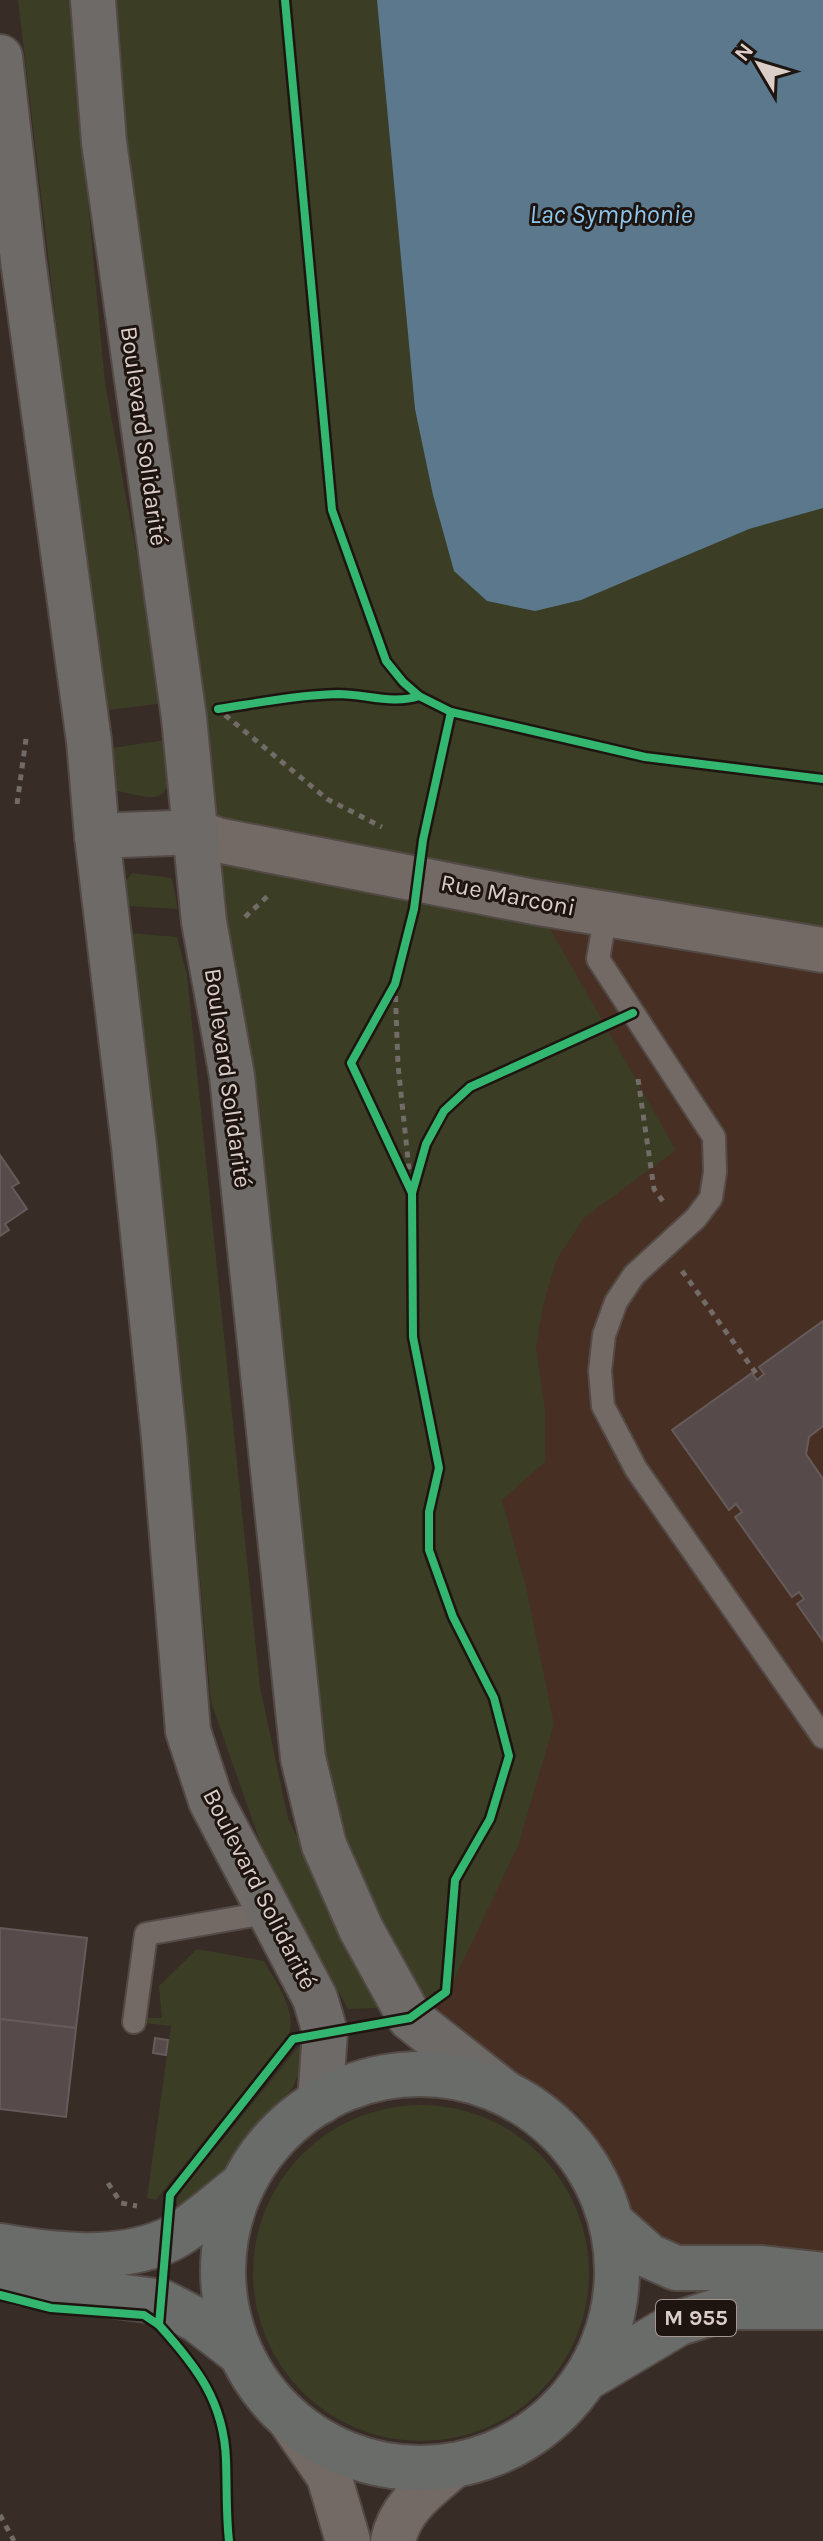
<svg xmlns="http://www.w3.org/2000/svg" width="823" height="2541" font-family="Karla,sans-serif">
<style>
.built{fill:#472f23}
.green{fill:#3b3d25}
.water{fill:#5b788d}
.building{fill:#564a4a;stroke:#665b5a;stroke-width:2}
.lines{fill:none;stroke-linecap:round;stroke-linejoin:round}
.service-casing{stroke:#534945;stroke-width:26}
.tertiary-casing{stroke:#534945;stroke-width:48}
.secondary-casing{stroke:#534945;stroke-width:48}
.primary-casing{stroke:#534945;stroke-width:48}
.path{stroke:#726b67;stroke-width:5;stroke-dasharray:6 6;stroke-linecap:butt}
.service{stroke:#736a66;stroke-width:22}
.tertiary{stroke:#736a66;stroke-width:44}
.secondary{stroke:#6d6a67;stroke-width:44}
.primary{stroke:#6a6c6a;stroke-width:44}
.cycleway-casing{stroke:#1e1510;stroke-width:13}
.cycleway{stroke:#33b770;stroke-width:8}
.labels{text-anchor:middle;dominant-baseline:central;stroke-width:6;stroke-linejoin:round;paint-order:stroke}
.shield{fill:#1e1510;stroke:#a29691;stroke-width:2}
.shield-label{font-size:22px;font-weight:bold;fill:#dbcec8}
.street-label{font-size:24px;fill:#dbcec8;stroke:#1e1510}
.water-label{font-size:26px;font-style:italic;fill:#8dc6ed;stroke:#1e1510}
</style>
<rect width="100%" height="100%" fill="#372c26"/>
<!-- built -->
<path class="built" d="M93 0H823V2275L676 2268 634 2212 579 2114 468 2048 445 2029 360 1913Z"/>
<!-- green -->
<g class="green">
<path d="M18 0H69L105 383 164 703 102 711Z"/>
<path d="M93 0H823V950L535 902 676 1150 584 1218 557 1259 543 1305 536 1347 545 1410V1462L502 1500 526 1587 554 1724 518 1846 443 2003 410 2018 324 1845Z"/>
<path d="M165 740C167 755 178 794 154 797 141 798 124 791 110 790L106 749Z"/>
<path d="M132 873 172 878 178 909 127 906 125 882Z"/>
<path d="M129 933 177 937 187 975 260 1687 288 1818 379 2008 348 2009 265 1856 211 1702 183 1388Z"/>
<path d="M197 1949 264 1961C276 1983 297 2010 289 2035L156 2200 147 2198 171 2026 144 2023 146 2018H162L159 1986Z"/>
<path d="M307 2043 306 2056 292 2089 255 2126 210 2191 176 2220 177 2200 182 2190 300 2045Z"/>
<circle cx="421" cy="2273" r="168"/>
</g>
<!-- water -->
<path class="water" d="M377 0H823V508L749 529 581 600 535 611 487 601 454 571 433 495 415 409Z"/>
<!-- building -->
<g class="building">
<path d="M0 1155 19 1183 12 1187 27 1209 5 1224 9 1230 0 1236Z"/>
<path d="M823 1321V1426L809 1437 806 1454 823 1479V1641L797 1604 804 1599 799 1592 792 1597 735 1517 742 1512 736 1504 729 1510 672 1430 752 1373 757 1380 764 1374 759 1367Z"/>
<path d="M0 1928 87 1938 76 2028 0 2019Z"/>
<path d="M0 2019 76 2028 66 2117 0 2109Z"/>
<path d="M155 2038 168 2040 166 2055 153 2053Z"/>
</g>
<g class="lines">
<!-- service casing -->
<g class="service-casing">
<g id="service">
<path d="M606 913 598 959 714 1137 715 1172 711 1198 696 1218 634 1275 616 1302 604 1335 600 1371 603 1406 636 1469 823 1737"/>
<path d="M134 2022 146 1934 271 1912"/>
</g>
</g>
<!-- tertiary casing -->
<g class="tertiary-casing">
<g id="tertiary">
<path d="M196 832 217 840 534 902 823 950"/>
<path d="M291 2421 329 2476 348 2541"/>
<path d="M393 2541C400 2506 429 2487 454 2465"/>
</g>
</g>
<!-- secondary casing -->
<g class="secondary-casing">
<g id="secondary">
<path d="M93 0 104 142 184 718 204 922 232 1076 303 1758 324 1845 361 1929 410 2018 505 2093"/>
<path d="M0 57 23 260 89 741 97 836 134 1146 164 1438 188 1731 211 1801 315 1998 325 2032 320 2102"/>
<path d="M97 836 196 832"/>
</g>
</g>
<!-- primary casing -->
<g class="primary-casing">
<g id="primary">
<circle cx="420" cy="2271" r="197"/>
<path d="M613 2224 649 2256 676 2268H762L823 2275"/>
<path d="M0 2246C53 2255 115 2263 166 2241 186 2233 222 2200 241 2186"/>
<path d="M0 2274 21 2283 162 2302 197 2320 240 2353"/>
<path d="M585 2379 679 2323 730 2307H823"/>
</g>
</g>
<!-- path -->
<g class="path">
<path d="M225 715 327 799 382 827"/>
<path d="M17 804 26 739"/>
<path d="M423 841 451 712"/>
<path d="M245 917 270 894"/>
<path d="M395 984 398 1065 411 1188"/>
<path d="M638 1079 654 1189 665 1204"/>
<path d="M412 1193C420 1165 426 1135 444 1112 470 1078 566 1043 608 1024"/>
<path d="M682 1271 758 1376"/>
<path d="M108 2183 121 2203 137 2206"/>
<path d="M0 2515 14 2541"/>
</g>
<!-- service -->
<use href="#service" class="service"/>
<!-- tertiary -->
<use href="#tertiary" class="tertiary"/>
<!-- secondary -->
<use href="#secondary" class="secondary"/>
<!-- primary -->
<use href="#primary" class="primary"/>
<!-- cycleway casing -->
<g class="cycleway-casing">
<g id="cycleway">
<path d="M285 0 332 510 386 661 403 682 419 696 451 712 645 757 823 779"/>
<path d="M218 709C258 703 298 695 338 694 365 694 393 705 419 696"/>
<path d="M412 1193 426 1144 444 1111 470 1087 633 1013"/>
<path d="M0 2295 51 2308 144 2315 159 2325"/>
<path d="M229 2541C226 2514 227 2487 226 2460 224 2402 197 2367 159 2325L170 2195 293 2039 410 2018 446 1992 455 1880 490 1819 509 1756 494 1698 453 1617 429 1550V1512L439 1468 413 1337 412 1193 351 1063 395 984 414 909 423 840 451 712"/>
</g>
</g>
<!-- cycleway -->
<use href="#cycleway" class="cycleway"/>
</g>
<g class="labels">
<!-- shield labels -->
<rect class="shield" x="656" y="2300" width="80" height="36" rx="6"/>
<g class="shield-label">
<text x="696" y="2318">M 955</text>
</g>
<!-- street labels -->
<g class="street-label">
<text transform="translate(144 436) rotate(82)">Boulevard Solidarité</text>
<text transform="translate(508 895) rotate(11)">Rue Marconi</text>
<text transform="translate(228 1078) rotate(82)">Boulevard Solidarité</text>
<text transform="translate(260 1889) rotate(63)">Boulevard Solidarité</text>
</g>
<!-- water labels -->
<g class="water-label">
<text x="611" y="214">Lac Symphonie</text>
</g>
</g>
<!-- north arrow -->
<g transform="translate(759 64) rotate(308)" stroke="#1e1510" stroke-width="6" paint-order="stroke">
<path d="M0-6L14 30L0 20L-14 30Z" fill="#dbcec8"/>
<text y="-12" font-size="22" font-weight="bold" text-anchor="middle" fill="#dbcec8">N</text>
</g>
</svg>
